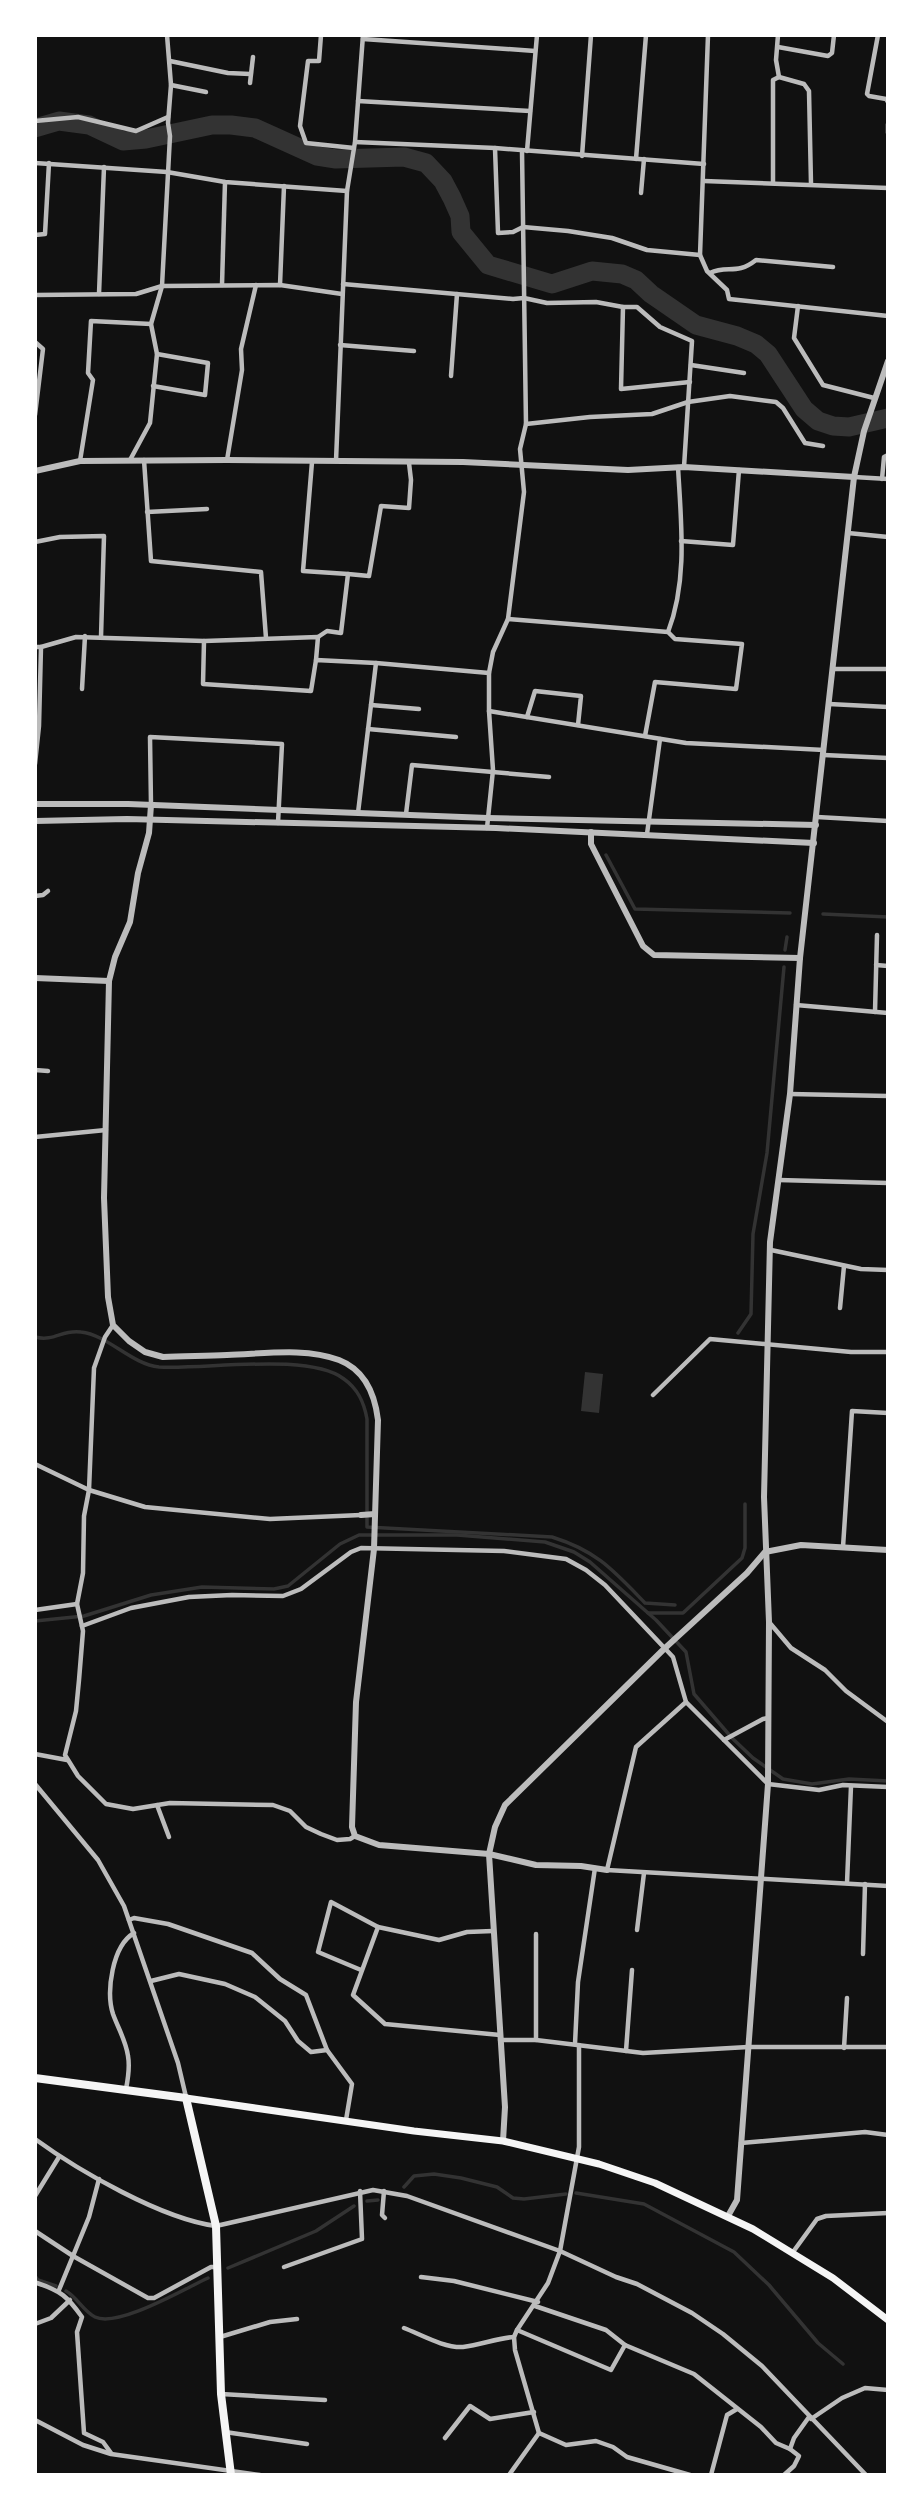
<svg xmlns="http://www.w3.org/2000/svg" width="923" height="2510" font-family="Cabin,sans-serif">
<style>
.water{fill:#333}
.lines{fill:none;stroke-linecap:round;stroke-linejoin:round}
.stream{stroke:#333;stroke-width:3.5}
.river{stroke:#333;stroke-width:19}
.minor{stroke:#bcbcbc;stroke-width:4.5}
.tertiary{stroke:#bcbcbc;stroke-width:6}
.secondary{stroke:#f5f5f5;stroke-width:7}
.primary{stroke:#f5f5f5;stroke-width:8}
</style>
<rect width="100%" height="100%" fill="#111"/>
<!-- water -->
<path class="water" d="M585 1372 603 1374 599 1413 581 1411Z"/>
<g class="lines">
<!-- stream -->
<g class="stream">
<path d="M606 855 635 909 790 913"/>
<path d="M823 914 888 917"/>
<path d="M785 950 787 937"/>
<path d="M738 1333 751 1314 753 1234 767 1153 784 967"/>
<path d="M35 1337C55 1342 62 1329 81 1332 108 1335 131 1364 159 1367 205 1370 308 1352 344 1379 358 1389 364 1402 367 1419V1527L552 1537C597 1551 613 1570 645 1603L675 1605"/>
<path d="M648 1613H683L742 1558 745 1548V1504"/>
<path d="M35 1621 84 1616 151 1595 202 1587 274 1589 288 1586 340 1544 359 1535H457L545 1542 574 1552 590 1562 656 1620 686 1652 694 1694 732 1738 753 1758 783 1779 812 1784 849 1779 888 1781"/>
<path d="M404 2187 414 2176 434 2174 461 2178 497 2187 513 2198 524 2199 566 2194"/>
<path d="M576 2193 644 2204 734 2252 769 2285 818 2343 843 2364"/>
<path d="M367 2201 378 2200"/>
<path d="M228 2268 316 2231 354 2206"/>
<path d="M35 2276 38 2280 56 2286"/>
<path d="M66 2291C77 2297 83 2311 95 2317 118 2328 184 2289 208 2278"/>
</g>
<!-- river -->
<path class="river" d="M35 128 59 121 89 125 123 141 146 139 212 125H231L255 128 317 156 336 159 404 157 426 163 443 181 452 198 460 216 461 232 488 265 552 284 592 271 622 274 636 280 651 294 696 325 737 336 756 344 768 354 804 409 818 421 833 426 849 427 888 418"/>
<!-- minor -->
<g class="minor">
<path d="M321 35 319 61H308L300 126 306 143 354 148"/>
<path d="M708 35 700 255 707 271 727 290 729 299 888 316"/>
<path d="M778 35 776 60 779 77"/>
<path d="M878 35 867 94 869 96 886 99 888 102"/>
<path d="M363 39 535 51"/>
<path d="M778 47 828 56 832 53 834 35"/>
<path d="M170 61 228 73 250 74"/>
<path d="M250 83 253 57"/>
<path d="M171 85 206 92"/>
<path d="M358 101 530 111"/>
<path d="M35 121 78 117 136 131 168 117"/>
<path d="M888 124V133"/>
<path d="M355 142 495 148 704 164"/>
<path d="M495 148 498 233 513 232 523 227 568 231 612 238 647 250 700 255"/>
<path d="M527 151 537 35"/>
<path d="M582 156 591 35"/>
<path d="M636 159 646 35"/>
<path d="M35 163 167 172 225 182 347 191"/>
<path d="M704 181 888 188"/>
<path d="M773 183V80L779 77 804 84 809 91 811 184"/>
<path d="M641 193 644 159"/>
<path d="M35 235 45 234 49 163"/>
<path d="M710 273C727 264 736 276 756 260L833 267"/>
<path d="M343 284 513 299 524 298 547 303 596 302 623 307H637L660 327 692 341 684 467"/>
<path d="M222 285 225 182"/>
<path d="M280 285 284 186"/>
<path d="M99 294 104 167"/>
<path d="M35 295 136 294 162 286 280 285 342 294"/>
<path d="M798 306 794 338 823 385 874 398"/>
<path d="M623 307 621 389 690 382"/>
<path d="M35 342 43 349 35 415"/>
<path d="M340 345 414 351"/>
<path d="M691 365 744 373"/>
<path d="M451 376 457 294"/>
<path d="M153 386 205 395 208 363 157 354"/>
<path d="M526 424 590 417 652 414 688 402 730 396 776 402 783 408 805 443 823 446"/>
<path d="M130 460 150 423 157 354 151 324 162 286 170 136 168 123 171 85 167 35"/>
<path d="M144 460 151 561 261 572 266 638"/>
<path d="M227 460 242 370 241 349 256 285"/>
<path d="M80 461 93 380 88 373 91 321 151 324"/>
<path d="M336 461 347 191 355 142 363 35"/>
<path d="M312 462 303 571 348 574"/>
<path d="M854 477 888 479"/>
<path d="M882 479 884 457 888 455"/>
<path d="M147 512 207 509"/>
<path d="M848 533 888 537"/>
<path d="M681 541 733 545 739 470"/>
<path d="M35 542 60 537 104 536 101 637"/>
<path d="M508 619 668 632 675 639 742 644 736 689 655 682 645 736"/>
<path d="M668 632C688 580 681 522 678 467"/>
<path d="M318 637 327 631 341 633 348 574 369 576 381 506 409 508 411 480 409 463"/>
<path d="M204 641 203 684 311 691 316 660 376 663"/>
<path d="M35 647H41L39 726 35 764"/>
<path d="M41 647 76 637 204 641 318 637 316 660"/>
<path d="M833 669H888"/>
<path d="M82 689 85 636"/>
<path d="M829 704 888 707"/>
<path d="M371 705 419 709"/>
<path d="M489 711 686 743 824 750"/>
<path d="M527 717 535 691 581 696 578 725"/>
<path d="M368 729 456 737"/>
<path d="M824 755 888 758"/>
<path d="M151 805 150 737 282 744 278 823"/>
<path d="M358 813 376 663 489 673"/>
<path d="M406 814 412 765 549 777"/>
<path d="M817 817 888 821"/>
<path d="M487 828 493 770 489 711V673L493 652 508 619 524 492 520 449 526 424 522 151"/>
<path d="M647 834 660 739"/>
<path d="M35 896 43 895 48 891"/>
<path d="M876 965 888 966"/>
<path d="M796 1005 888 1013"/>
<path d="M875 1012 877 935"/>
<path d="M35 1070 48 1071"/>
<path d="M790 1094 888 1096"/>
<path d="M35 1137 106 1130"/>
<path d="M779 1180 888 1183"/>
<path d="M771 1250 861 1269 888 1270"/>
<path d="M840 1308 844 1266"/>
<path d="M113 1325 105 1337 94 1368 89 1490 84 1516 83 1573 77 1604 83 1631 79 1680 76 1711 65 1755 78 1776 106 1804 133 1809 170 1803 273 1805 290 1811 306 1827 321 1834 337 1840 350 1839 355 1836"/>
<path d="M653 1395 710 1339 851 1352H888"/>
<path d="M35 1464 89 1490 145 1507 270 1519 361 1515"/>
<path d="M843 1547 852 1411 888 1413"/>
<path d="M35 1610 77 1604"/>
<path d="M769 1622 791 1648 825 1670 846 1691 888 1722"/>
<path d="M82 1626 131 1608 189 1597 232 1595 283 1596 301 1589 351 1552 361 1548 504 1551 566 1559 586 1570 605 1585 673 1657 686 1702 636 1747 607 1870 888 1886"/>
<path d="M686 1702 768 1784 819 1790 843 1785 888 1787"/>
<path d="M724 1740 763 1719 768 1718"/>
<path d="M35 1754 67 1760"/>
<path d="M35 1784 98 1860 124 1906 178 2063 186 2097"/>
<path d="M157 1805 169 1837"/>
<path d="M847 1883 851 1786"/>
<path d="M129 1920 134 1918 168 1924 252 1953 280 1979 306 1995 327 2050"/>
<path d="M378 1927 439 1940 467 1932 493 1931"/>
<path d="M637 1930 644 1873"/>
<path d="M863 1954 865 1884"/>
<path d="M361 1970 318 1952 331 1902 378 1927 353 1995 385 2024 500 2035"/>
<path d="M151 1981 179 1974 225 1984 255 1997 285 2021 298 2041 311 2052 327 2050 352 2084 346 2120"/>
<path d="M500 2040H536L643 2053 748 2047H888"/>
<path d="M536 2040V1934"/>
<path d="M575 2044 578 1982 595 1868"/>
<path d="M579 2045V2147L560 2251 548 2283 517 2330 514 2337 515 2350 539 2433 566 2445 596 2441 613 2447 627 2457 690 2475"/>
<path d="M844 2048 847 1998"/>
<path d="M626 2051 632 1970"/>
<path d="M126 2089C128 2079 130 2067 128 2056 126 2041 118 2028 113 2014 106 1992 112 1946 134 1933"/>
<path d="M35 2139C79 2171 162 2219 216 2226L373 2190 407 2196 560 2251 616 2277 637 2284 692 2313 723 2334 762 2366 866 2475"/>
<path d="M741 2143 865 2132 888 2135"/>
<path d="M384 2191 382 2215 385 2218"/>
<path d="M35 2196 59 2157"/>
<path d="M35 2231 73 2256 148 2298H154L211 2267H218"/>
<path d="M793 2252 817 2219 826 2216 888 2213"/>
<path d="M284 2267 362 2239 360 2191"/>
<path d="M421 2277 454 2281 538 2302"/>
<path d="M37 2283C61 2291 67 2296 82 2317L77 2332 84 2433 103 2442 111 2453"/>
<path d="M59 2290 89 2217 99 2179"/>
<path d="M535 2306 606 2330 625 2345 694 2374 761 2427 776 2443 790 2449"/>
<path d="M35 2324 51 2318 70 2300"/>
<path d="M404 2328C422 2335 444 2348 463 2347 481 2345 497 2338 514 2337"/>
<path d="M517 2330 611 2370 625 2345"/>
<path d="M220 2337 270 2322 297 2319"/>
<path d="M221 2394 325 2400"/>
<path d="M811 2419 842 2398 865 2388 888 2390"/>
<path d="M35 2420 83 2445 111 2454 260 2475"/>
<path d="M225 2432 307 2444"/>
<path d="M445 2438 470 2406 490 2419 534 2412"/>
<path d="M509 2475 539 2433"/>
<path d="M711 2475 727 2415 737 2409"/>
<path d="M784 2475 794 2466 799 2456 790 2449 794 2438 809 2417"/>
</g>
<!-- tertiary -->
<g class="tertiary">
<path d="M35 471 80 461 227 460 463 462 628 470 684 467 854 477"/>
<path d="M35 804H128L488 818 816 825"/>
<path d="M151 805 149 833 138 873 130 922 115 957 109 981 104 1198 108 1297 113 1325 129 1341 145 1352 163 1357C184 1356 206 1356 227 1355 263 1354 305 1347 339 1360 365 1370 375 1395 378 1420L374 1549 356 1702 352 1827 355 1836 379 1845 489 1854 536 1865 581 1866 607 1870"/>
<path d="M35 821 127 819 496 828 814 843"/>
<path d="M591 832V844L643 946 654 955 800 958"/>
<path d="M35 978 109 981"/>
<path d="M361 1515 375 1514"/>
<path d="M503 2141 505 2107 489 1854 495 1827 505 1805 664 1649 747 1573 765 1552 801 1545 888 1550"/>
<path d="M728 2216 737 2200 768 1784 769 1622 764 1497 770 1242 790 1094 800 958 854 477 864 431 888 361"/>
</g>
<!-- secondary -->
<path class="secondary" d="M186 2098 414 2131 503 2141 599 2164 655 2183 753 2229 833 2278 888 2320"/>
<!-- primary -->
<path class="primary" d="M35 2078 186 2098 216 2226 221 2394 231 2475"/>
</g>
<!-- border -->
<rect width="923" height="2510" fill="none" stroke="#ffffff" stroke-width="74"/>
</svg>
